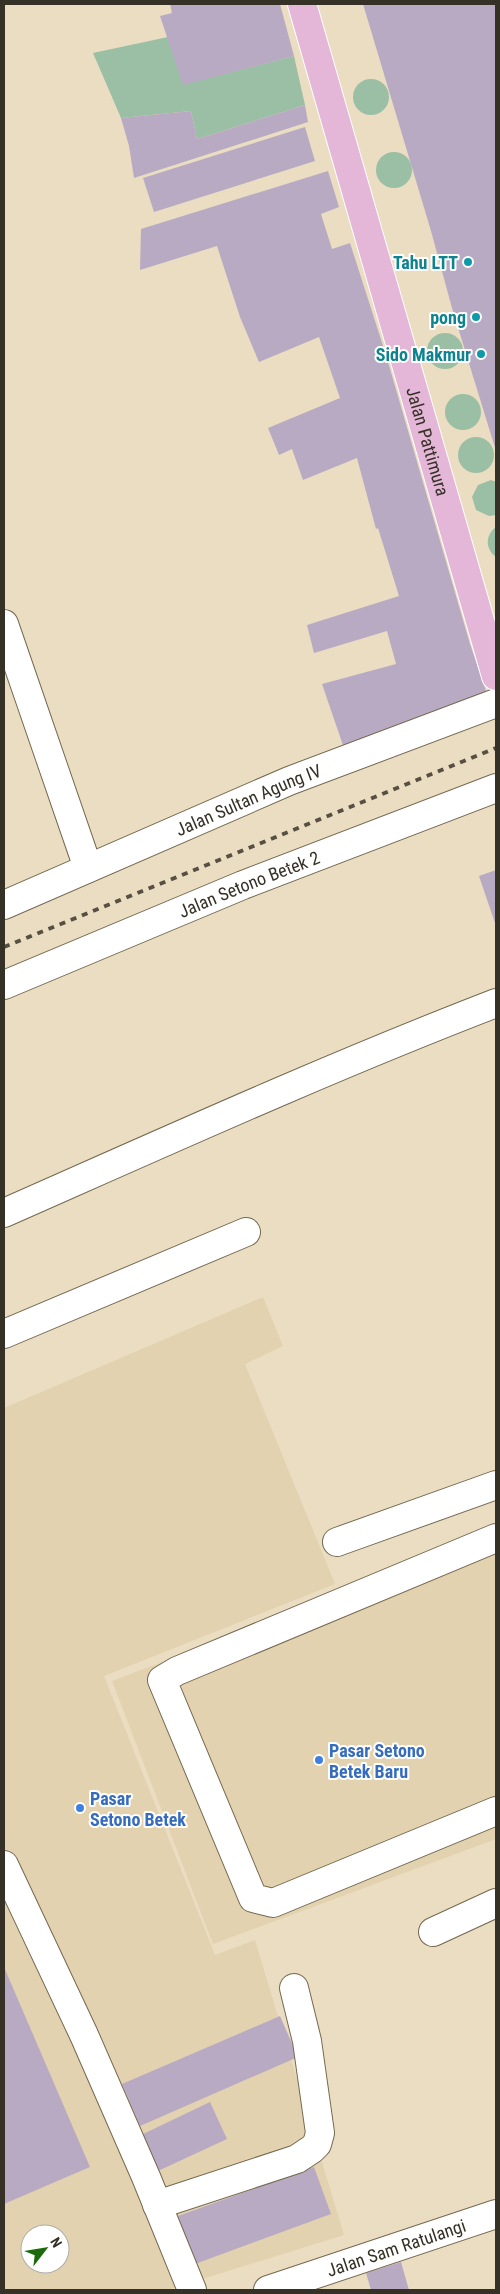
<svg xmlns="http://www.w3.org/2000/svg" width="500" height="2294" font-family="'Roboto Condensed',sans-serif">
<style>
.built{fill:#e2d2af;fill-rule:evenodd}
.green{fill:#9abfa4}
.building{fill:#b9aac4}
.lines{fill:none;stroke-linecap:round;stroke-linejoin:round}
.minor-casing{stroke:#746850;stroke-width:30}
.major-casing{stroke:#fff;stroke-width:30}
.minor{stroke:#fff;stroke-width:28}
.major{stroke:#e4b6d8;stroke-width:28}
.rail{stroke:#575042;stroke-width:4;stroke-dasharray:6 6;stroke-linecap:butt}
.culture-dot{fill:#0f9aa8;stroke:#fff;stroke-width:2}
.shop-dot{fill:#3f7fe0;stroke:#fff;stroke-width:2}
.labels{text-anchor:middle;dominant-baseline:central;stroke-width:4;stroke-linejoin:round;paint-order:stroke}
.culture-label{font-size:18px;font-weight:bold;fill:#0d838f;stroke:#fff;text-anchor:end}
.street-label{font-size:18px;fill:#363126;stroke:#fff}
.shop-label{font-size:18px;font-weight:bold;fill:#366cbe;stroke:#fff;text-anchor:start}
</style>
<rect width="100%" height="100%" fill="#eaddc1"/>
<!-- built -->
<g class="built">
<path d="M263 1297 283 1346 245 1364 335 1584 104 1676 215 1955 255 1940 344 2235 167 2290H4V1408ZM30 2234H60V2264H30Z"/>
<path d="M496 1536V1839L213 1944 112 1681Z"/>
</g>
<!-- green -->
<g class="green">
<path d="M168 37 184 84 294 56 305 105 197 139 191 111 121 118 93 53Z"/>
<circle cx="371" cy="97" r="18"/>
<circle cx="394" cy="170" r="18"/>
<circle cx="445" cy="351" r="18"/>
<circle cx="463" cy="412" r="18"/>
<circle cx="476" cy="455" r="18"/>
<path d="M491 480 496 482V515L489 516 476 510 472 497 478 485Z"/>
<path d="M496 527V557C485 549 485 535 496 527Z"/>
</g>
<!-- building -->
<g class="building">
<path d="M170 4H280L294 56 183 85 160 16 172 13Z"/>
<path d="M363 4H496V451L452 308 431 231Z"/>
<path d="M305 105 308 122 134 178 129 146 121 118 191 111 197 139Z"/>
<path d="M305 127 315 161 154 212 143 178Z"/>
<path d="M328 171 339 207 321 214 332 249 350 243 386 355 470 644 486 691 347 757 322 684 396 664 387 631 314 653 307 625 399 596 378 528 376 529 357 458 303 480 292 449 279 455 268 428 340 398 319 337 259 362 240 317 217 246 140 270 141 229Z"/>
<path d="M496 870V926L479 876Z"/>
<path d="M4 1967 90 2167 4 2204Z"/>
<path d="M280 2016 298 2057 140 2126 122 2084Z"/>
<path d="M210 2102 227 2139 158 2171 141 2135Z"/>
<path d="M314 2167 331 2214 195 2264 178 2216Z"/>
<path d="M401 2262 409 2290H371L366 2273Z"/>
</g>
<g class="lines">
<!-- minor casing -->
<g class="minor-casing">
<g id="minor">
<path d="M4 624 88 868"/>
<path id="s1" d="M4 905 289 781 496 703"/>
<path id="s2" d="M4 985 243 885 496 788"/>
<path d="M4 1213C167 1141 330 1067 496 1003"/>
<path d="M4 1334 246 1232"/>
<path d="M496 1538 177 1671 162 1680 253 1898 273 1903 496 1811"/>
<path d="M337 1542 496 1485"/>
<path d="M4 1865 84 2035 146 2177 192 2290"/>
<path d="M433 1932 496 1903"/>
<path d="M157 2205 297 2159 312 2149 317 2144 320 2133 307 2041 294 1988"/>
<path id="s3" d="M268 2290 496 2214"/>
</g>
</g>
<!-- major casing -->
<g class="major-casing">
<g id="major">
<path id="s4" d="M302 4 496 676"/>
</g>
</g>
<!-- minor -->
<use href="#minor" class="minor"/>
<!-- major -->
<use href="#major" class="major"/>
<!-- rail -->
<path class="rail" d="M4 947 496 748"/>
</g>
<!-- markers -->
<g class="culture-dot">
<circle cx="468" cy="262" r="5"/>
<circle cx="476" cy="317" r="5"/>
<circle cx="481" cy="354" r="5"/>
</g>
<g class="shop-dot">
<circle cx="319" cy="1760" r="5"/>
<circle cx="80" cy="1808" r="5"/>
</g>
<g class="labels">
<!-- culture labels -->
<g class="culture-label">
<text x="458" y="262">Tahu LTT</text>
<text x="466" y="317">pong</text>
<text x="471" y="354">Sido Makmur</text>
</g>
<!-- street labels -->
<g class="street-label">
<text stroke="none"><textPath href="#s4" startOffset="455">Jalan Pattimura</textPath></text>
<text stroke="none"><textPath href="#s1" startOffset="266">Jalan Sultan Agung IV</textPath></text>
<text stroke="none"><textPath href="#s2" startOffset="265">Jalan Setono Betek 2</textPath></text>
<text stroke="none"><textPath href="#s3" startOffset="135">Jalan Sam Ratulangi</textPath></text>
</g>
<!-- shop labels -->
<g class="shop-label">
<text x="329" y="1750">Pasar Setono<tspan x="329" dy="21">Betek Baru</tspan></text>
<text x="90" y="1798">Pasar<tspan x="90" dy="21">Setono Betek</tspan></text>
</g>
</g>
<!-- border -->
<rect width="500" height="2294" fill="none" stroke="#363126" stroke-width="10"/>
<!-- north arrow -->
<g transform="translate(45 2249) rotate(59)"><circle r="24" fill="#ffffff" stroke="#afada8"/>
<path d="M0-4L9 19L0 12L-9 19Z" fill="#1c6a0b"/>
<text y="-8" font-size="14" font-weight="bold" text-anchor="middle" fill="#363126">N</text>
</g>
</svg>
